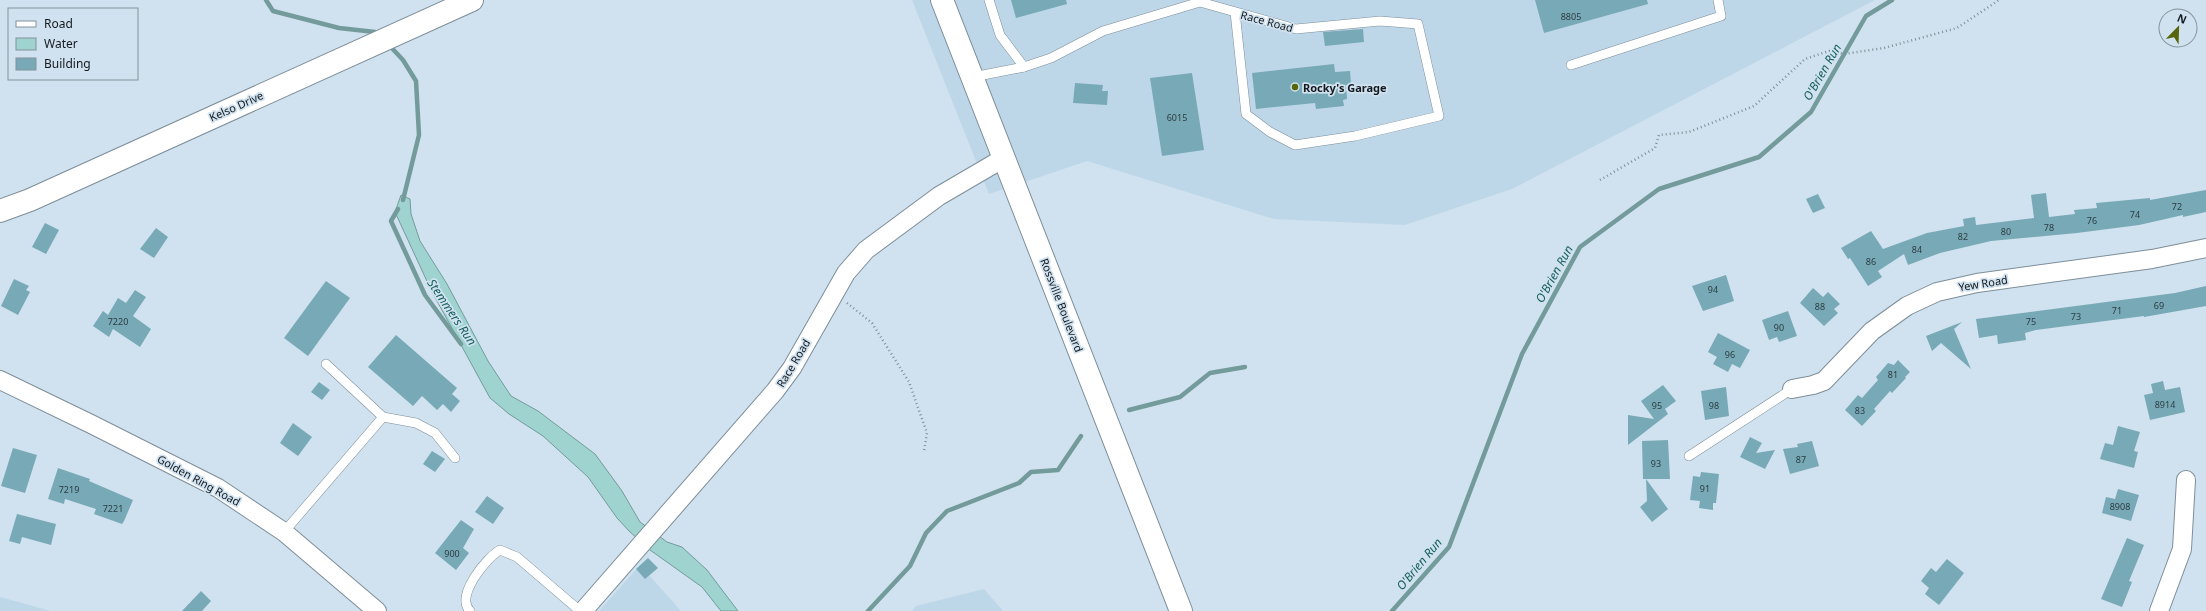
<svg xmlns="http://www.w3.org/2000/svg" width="2206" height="611" font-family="'Noto Sans',sans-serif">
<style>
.built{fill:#bed7e8}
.water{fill:#9ed3d0;stroke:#749b9b}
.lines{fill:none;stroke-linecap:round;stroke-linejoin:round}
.stream{stroke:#749b9b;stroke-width:4.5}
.building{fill:#78a9b6}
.service-casing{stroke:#7d8e99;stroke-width:10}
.minor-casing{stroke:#7d8e99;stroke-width:20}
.tertiary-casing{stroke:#7d8e99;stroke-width:24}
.secondary-casing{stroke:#7d8e99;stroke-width:24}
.path{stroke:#818e97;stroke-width:2.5;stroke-dasharray:1 3;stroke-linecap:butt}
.service{stroke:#fff;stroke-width:9}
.minor{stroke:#fff;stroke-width:18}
.tertiary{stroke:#fff;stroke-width:22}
.secondary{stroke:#fff;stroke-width:22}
.poi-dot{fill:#58660b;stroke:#d0e2ef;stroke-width:1.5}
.labels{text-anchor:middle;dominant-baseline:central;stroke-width:3.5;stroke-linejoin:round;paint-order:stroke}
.number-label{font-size:9px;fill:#2c3d44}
.street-label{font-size:11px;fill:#13191e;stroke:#d0e2ef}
.poi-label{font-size:11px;font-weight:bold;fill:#13191e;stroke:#d0e2ef;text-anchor:start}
.water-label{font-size:12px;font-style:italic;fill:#165f5c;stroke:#d0e2ef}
</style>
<rect width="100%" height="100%" fill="#d0e2ef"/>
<!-- built -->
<g class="built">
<path d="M912 0H1875L1512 189 1405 225 1274 219 1087 161 989 194Z"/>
<path d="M640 565 681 611H599Z"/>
<path d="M984 589 1003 611H912L916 606Z"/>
<path d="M0 597 51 611H0Z"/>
</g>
<!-- water -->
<path class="water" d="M401 195 410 199 411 214 420 241 447 284 488 361 511 396 538 411 595 454 622 491 640 522 667 542 682 547 707 570 738 611H721L702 587 650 550 629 531 617 518 588 477 543 436 509 414 490 398 431 290 395 212Z"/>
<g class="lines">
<!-- stream -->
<g class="stream">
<path d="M266 0 273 11 339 28 375 32 378 35"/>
<path d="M388 44 403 60 416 81 419 135 403 200"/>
<path d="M398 209 391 221 425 295 461 344"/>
<path d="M1129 410 1180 397 1210 373 1245 367"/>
<path d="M868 611 910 566 926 533 947 511 1019 483 1031 472 1058 470 1081 436"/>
<path d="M1392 611 1449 547 1522 354 1580 247 1659 189 1759 157 1811 112 1866 16 1892 0"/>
</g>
</g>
<!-- building -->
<g class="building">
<path d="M1011 0H1066L1067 4 1016 18Z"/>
<path d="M1535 0H1647L1648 4 1544 33Z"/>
<path d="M1363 29 1364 42 1325 46 1323 32Z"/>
<path d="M1334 64 1335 72 1350 71 1351 84 1346 85 1347 99 1343 100 1344 106 1316 109 1315 103 1256 109 1252 73Z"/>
<path d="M1192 73 1204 150 1162 156 1150 78Z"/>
<path d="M1075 83 1103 85 1102 91H1108L1107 105 1073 103Z"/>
<path d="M2206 190V212L2183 217V215L2139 225 2077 233 1991 241 1940 253 1908 265 1904 254 1878 271 1882 277 1868 286 1850 258 1848 259 1841 248 1871 231 1883 249 1927 233 1964 226 1963 219 1975 217 1976 225 2034 218 2031 195 2046 193 2049 217 2075 214 2074 210 2097 208 2096 203 2150 198V200Z"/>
<path d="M1818 194 1825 208 1813 213 1806 199Z"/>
<path d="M45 223 59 230 46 254 32 247Z"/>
<path d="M156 228 168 237 154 258 140 249Z"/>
<path d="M1726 275 1734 301 1703 311 1692 286Z"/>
<path d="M14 279 29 286 26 290 30 292 18 315 1 306Z"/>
<path d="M326 281 350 298 308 356 284 338Z"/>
<path d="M2206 286V306L2144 317V316L2036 330 2025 333 2026 340 1998 344 1997 335 1979 338 1976 319 2175 293Z"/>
<path d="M1813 288 1823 297 1828 292 1840 304 1834 309 1838 313 1824 326 1800 303Z"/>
<path d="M135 290 146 297 133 316 151 329 140 347 113 329 109 337 93 326 103 311 108 315 118 298 126 303Z"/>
<path d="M1788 311 1797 336 1779 342 1777 337 1769 340 1762 320Z"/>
<path d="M1962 322 1954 329 1971 369 1941 343 1932 351 1926 336Z"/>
<path d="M1718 333 1750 350 1740 368 1732 364 1728 372 1713 364 1717 357 1708 352Z"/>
<path d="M396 335 457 388 452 394 460 401 451 412 443 404 437 410 422 396 413 406 368 367Z"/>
<path d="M1898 360 1910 372 1905 377 1906 378 1892 393 1890 391 1874 409 1876 411 1862 426 1845 410 1858 395 1862 398 1878 380 1876 377 1888 363 1894 365Z"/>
<path d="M2163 381 2165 390 2180 387 2185 412 2150 420 2144 395 2153 393 2151 384Z"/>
<path d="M319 382 330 390 322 400 311 392Z"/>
<path d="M1663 385 1676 401 1665 409 1668 414 1628 445V415L1654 419 1641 401Z"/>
<path d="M1726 387 1729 416 1705 420 1701 391Z"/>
<path d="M293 423 312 437 298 456 280 443Z"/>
<path d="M2118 426 2140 432 2134 451 2138 452 2134 468 2100 459 2105 443 2113 445Z"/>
<path d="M1750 437 1762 443 1756 453 1775 450 1765 469 1740 457Z"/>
<path d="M1668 440 1670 479H1646L1668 509 1652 522 1640 507 1647 501 1646 479H1643L1642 441Z"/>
<path d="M1812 441 1819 466 1790 474 1783 449 1798 447 1797 444Z"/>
<path d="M13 448 37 455 25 493 1 486Z"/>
<path d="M432 451 445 459 435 472 423 464Z"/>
<path d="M58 468 90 479 89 481 133 500 124 521 122 524 94 514 96 509 65 499 64 504 48 499Z"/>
<path d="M1701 472 1719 474 1716 503H1713V510L1699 508 1700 501 1690 500 1693 476 1700 477Z"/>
<path d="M2118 489 2139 495 2131 521 2102 513 2106 497 2115 499Z"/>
<path d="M487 496 504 508 493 524 475 512Z"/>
<path d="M17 514 56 524 51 545 22 537 20 544 9 541Z"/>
<path d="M461 520 474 529 463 548 469 553 456 570 435 553Z"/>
<path d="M2127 538 2144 545 2129 581 2132 582 2122 607 2101 599Z"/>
<path d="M648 558 658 568 645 579 636 569Z"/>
<path d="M1947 559 1964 573 1939 605 1925 594 1929 588 1921 581 1931 568 1936 572Z"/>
<path d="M201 591 211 601 202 611H182Z"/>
</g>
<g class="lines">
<!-- service casing -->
<g class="service-casing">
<g id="service">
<path d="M989 0 1000 35 1024 67"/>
<path d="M1571 65 1721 16 1718 0"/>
<path d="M973 77 1024 67 1051 58 1103 31 1200 2 1296 29 1380 21 1418 24 1439 116 1355 136 1295 145 1270 132 1246 114 1235 12"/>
<path d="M326 364 383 417 416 423 435 433 455 458"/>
<path d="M1689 456 1792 389"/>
<path d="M284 532 383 417"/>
<path d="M470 611C455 596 486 558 500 550L517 557 580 611"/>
</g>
</g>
<!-- minor casing -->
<g class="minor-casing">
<g id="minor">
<path d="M0 380 91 424 218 488 284 532 377 611"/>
<path d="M1792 389 1813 385 1824 381 1872 331 1907 306 1937 292 1977 283 2152 259 2206 248"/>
<path d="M583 611 775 391 792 368 846 273 866 250 939 196 1004 158"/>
<path d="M2159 611 2182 549 2186 480"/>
</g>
</g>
<!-- tertiary casing -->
<g class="tertiary-casing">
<path id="tertiary" d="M0 211 30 200 472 0"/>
</g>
<!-- secondary casing -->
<g class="secondary-casing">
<path id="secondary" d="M942 0 1181 611"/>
</g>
<!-- path -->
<g class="path">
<path d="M1600 180 1655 148 1659 135 1689 132 1754 106 1805 59 1829 51 1844 54 1884 48 1957 28 1999 0"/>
<path d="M847 303 872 323 909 382 927 433 924 451"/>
</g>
<!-- service -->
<use href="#service" class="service"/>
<!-- minor -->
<use href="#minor" class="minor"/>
<!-- tertiary -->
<use href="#tertiary" class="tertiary"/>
<!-- secondary -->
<use href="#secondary" class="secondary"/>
</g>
<!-- markers -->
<circle class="poi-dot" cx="1295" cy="87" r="4"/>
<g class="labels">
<!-- number labels -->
<g class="number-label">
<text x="1571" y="16">8805</text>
<text x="1177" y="117">6015</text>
<text x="2177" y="206">72</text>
<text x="2135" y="214">74</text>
<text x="2092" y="220">76</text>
<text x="2049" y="227">78</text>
<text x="2006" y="231">80</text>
<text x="1963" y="236">82</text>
<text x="1917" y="249">84</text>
<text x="1871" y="261">86</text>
<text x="1713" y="289">94</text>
<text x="2159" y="305">69</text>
<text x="1820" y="306">88</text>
<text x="2117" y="310">71</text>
<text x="2076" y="316">73</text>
<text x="118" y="321">7220</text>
<text x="2031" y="321">75</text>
<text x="1779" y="327">90</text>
<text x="1730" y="354">96</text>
<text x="1893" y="374">81</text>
<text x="2165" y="404">8914</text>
<text x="1657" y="405">95</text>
<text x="1714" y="405">98</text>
<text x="1860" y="410">83</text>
<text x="1801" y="459">87</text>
<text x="1656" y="463">93</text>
<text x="1705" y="488">91</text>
<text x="69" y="489">7219</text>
<text x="2120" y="506">8908</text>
<text x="113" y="508">7221</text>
<text x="452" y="553">900</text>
</g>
<!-- street labels -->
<g class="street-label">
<text transform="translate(1267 21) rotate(15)">Race Road</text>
<text transform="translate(236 106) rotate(-24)">Kelso Drive</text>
<text transform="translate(1983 283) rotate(-9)">Yew Road</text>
<text transform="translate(1062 305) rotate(69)">Rossville Boulevard</text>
<text transform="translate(793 363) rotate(-59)">Race Road</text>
<text transform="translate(199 480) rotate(29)">Golden Ring Road</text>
</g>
<!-- poi labels -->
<g class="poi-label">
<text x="1303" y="87">Rocky's Garage</text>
</g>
<!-- water labels -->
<g class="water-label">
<text transform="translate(1822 72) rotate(-60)">O'Brien Run</text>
<text transform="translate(1554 274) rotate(-61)">O'Brien Run</text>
<text transform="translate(452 312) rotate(56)">Stemmers Run</text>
<text transform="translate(1419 564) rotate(-50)">O'Brien Run</text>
</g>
</g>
<!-- legend -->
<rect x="8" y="8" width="130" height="72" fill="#d0e2ef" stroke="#84929b"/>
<rect x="16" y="21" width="20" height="6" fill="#ffffff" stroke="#84929b"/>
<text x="44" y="28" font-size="12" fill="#13191e">Road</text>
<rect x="16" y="38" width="20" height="12" fill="#9ed3d0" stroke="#84929b"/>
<text x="44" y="48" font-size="12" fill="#13191e">Water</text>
<rect x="16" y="58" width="20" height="12" fill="#78a9b6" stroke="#84929b"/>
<text x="44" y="68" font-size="12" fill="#13191e">Building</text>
<!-- north arrow -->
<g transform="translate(2178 28) rotate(23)"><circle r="19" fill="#d0e2ef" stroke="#84929b"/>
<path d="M0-3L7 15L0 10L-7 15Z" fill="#58660b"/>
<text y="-6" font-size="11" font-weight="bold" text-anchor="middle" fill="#13191e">N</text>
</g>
</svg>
